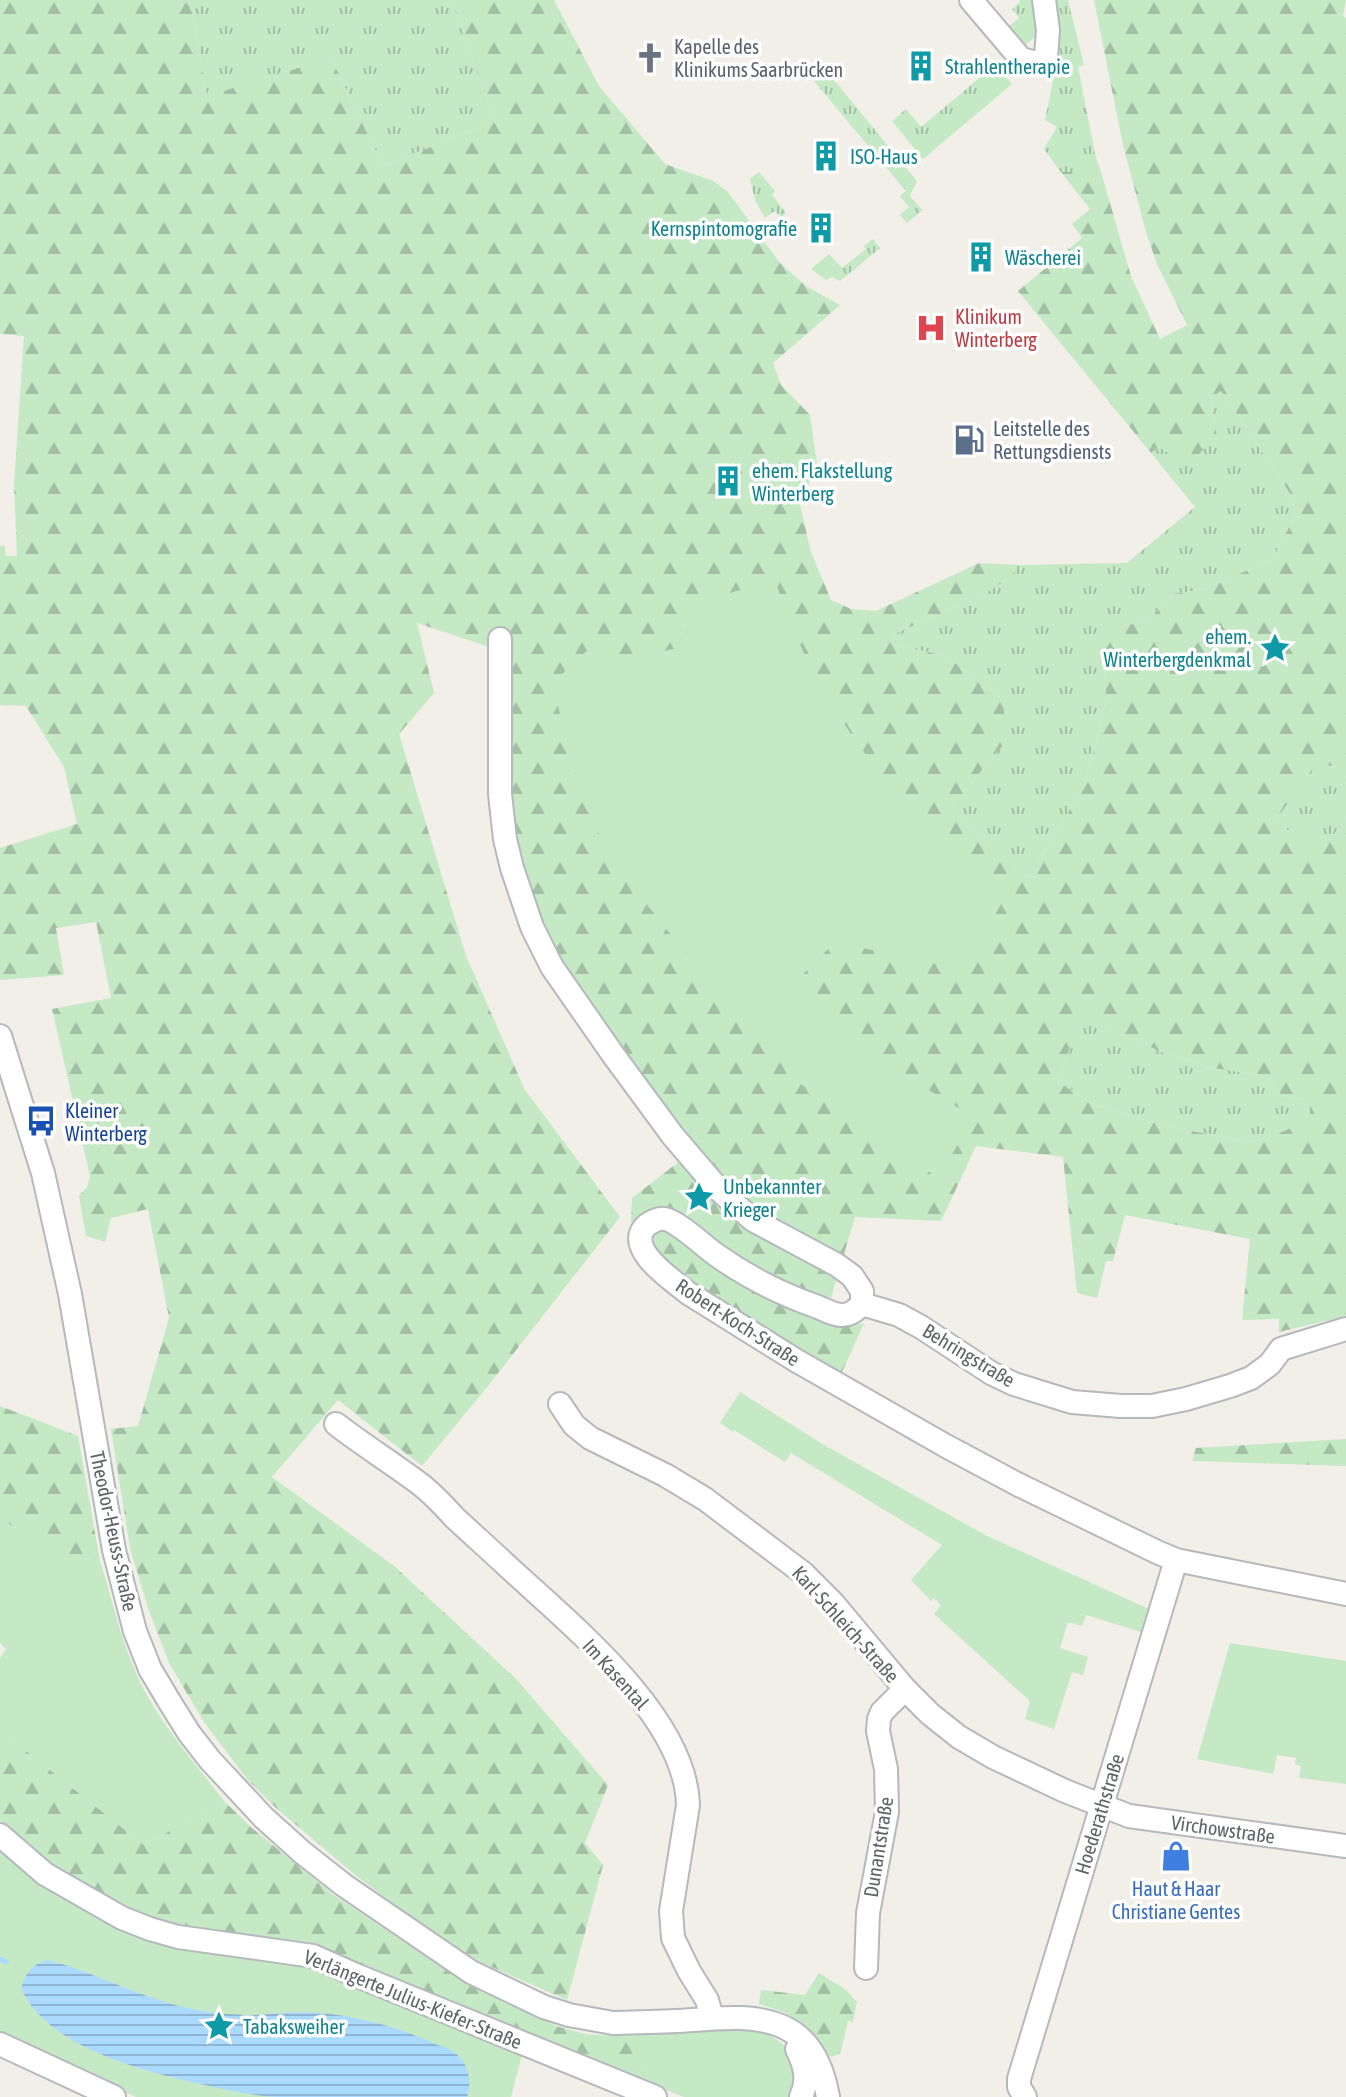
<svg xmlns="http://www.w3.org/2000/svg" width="1346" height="2097" font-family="'Asap Condensed',sans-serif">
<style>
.grass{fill:url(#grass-tufts)}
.forest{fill:url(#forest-firs);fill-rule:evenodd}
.green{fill:#c5e8c5}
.water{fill:url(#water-rules)}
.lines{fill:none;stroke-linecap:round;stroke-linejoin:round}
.stream{stroke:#aadaff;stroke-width:5}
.minor-casing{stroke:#b5b8bc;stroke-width:26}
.minor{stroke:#fff;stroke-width:22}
.labels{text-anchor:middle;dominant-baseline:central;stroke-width:7;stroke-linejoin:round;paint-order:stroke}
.worship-label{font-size:20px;fill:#5b616d;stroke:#fff;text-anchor:start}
.culture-label{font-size:20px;fill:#0d838f;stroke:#fff;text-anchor:start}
.health-label{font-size:20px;fill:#be3a42;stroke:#fff;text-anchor:start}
.service-label{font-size:20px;fill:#4e5e75;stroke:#fff;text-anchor:start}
.transit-label{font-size:20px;fill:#164399;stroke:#fff;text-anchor:start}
.street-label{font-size:20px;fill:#5f6368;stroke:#fff}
.shop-label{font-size:20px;fill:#366cbe;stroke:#fff}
</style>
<defs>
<pattern id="grass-tufts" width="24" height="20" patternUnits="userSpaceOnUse" patternTransform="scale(2)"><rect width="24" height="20" fill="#c5e8c5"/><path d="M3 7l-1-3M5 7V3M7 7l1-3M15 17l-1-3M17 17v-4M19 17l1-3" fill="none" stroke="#a3c0a4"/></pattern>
<pattern id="forest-firs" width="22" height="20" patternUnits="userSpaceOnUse" patternTransform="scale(2)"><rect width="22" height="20" fill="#c5e8c5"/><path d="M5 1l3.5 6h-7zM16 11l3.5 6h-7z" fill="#a3c0a4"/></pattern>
<pattern id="water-rules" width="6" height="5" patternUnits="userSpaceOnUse" patternTransform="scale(2)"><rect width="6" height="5" fill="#aadaff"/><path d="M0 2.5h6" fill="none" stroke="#8eb4d2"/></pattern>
</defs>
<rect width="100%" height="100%" fill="#f1efe8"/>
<!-- grass -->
<g class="grass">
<path d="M190 0H451L495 121 383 166 331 58 207 97Z"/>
<path d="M1019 0H1037C1038 17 1043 41 1022 45L1006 29 1019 18 1012 9 1020 2Z"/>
<path d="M1053 0H1068L1084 65 1078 67 1095 154 1101 172H1061L1044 149 1057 127 1045 120C1055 74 1060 47 1053 0Z"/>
<path d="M820 63 917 181 910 196 922 210 907 223 900 215 909 207 900 196 906 191 808 74Z"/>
<path d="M995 65 1012 84 923 159 892 121 906 109 921 127Z"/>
<path d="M759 172 775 191 772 195 786 213 781 217 775 211 765 218 755 200 750 179Z"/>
<path d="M873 239 880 248 840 281 832 277 826 280 811 269 829 254 842 268 866 249 864 246Z"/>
<path d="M1221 391 1299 507 1273 559 1205 589 1173 594 1148 620 1120 627 1105 650 1106 697 1099 734 1084 786 1029 878 949 809 1004 744 1002 700 987 685 945 656 893 644 894 634 974 599 1011 578 1017 565 1127 563 1195 507 1151 453 1158 447 1217 436 1210 399Z"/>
<path d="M1323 763 1337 769 1346 777V817L1321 854 1275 821 1311 769 1316 764Z"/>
<path d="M1082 1012 1109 1029 1164 1053 1212 1068 1256 1074 1267 1080 1283 1096 1310 1101V1120L1271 1137 1246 1142 1158 1124 1095 1105 1058 1082Z"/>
</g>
<!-- forest -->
<g class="forest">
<path d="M0 0H190L207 96 331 58 383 166 495 121 451 0H554L599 86 665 164 713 181 727 191 780 263 806 286 840 305 773 363 781 385 810 415 817 464 800 505 811 552 831 600 851 609 876 611 979 563 1017 565 1011 578 974 599 894 634 893 644 945 656 987 685 1002 700 1006 722 1004 744 949 809 1029 878 1084 786 1099 734 1106 697 1105 650 1108 640 1120 627 1148 620 1173 594 1205 589 1273 559 1299 507 1221 391 1210 399 1217 436 1199 454 1177 458 1158 447 1151 453 1018 291 1082 238 1072 224 1090 209 1061 172H1101L1131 276 1160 339 1187 325 1157 264 1146 232 1123 145 1094 0H1346L1343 16 1346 18V777L1332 766 1316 764 1275 821 1321 853 1346 817V1316L1279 1332V1319L1242 1320 1250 1239 1125 1215 1113 1261H1106L1097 1298 1077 1293 1063 1157 976 1146 941 1221 855 1217 825 1318 848 1326 864 1323 841 1374 680 1275 660 1256 631 1222 632 1198 694 1150 560 963 538 924 519 866 507 801V653L417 623 434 693 399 734 466 956 525 1090 620 1217 488 1386 422 1466 338 1400 272 1477 394 1566 516 1679 608 1785 585 1843 603 1865 567 2000 480 1962 419 1923 354 1874 276 1808 247 1779 204 1722 169 1663 149 1611 130 1548 111 1429 138 1426 169 1318 148 1209 111 1218 105 1242 86 1236 79 1196 87 1187 90 1176 52 1009 111 998 96 922 56 928 64 975 0 980V848L77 824 64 767 26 706 0 705V546L4 545 6 556H17L14 485 24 336 0 334ZM1082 1013 1109 1029 1164 1053 1212 1068 1256 1074 1267 1080 1283 1096 1310 1101V1119L1271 1137 1246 1142 1158 1124 1095 1105 1058 1082Z"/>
<path d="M0 1406 78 1436 100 1561C62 1557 31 1539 0 1518Z"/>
<path d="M1346 1439V1466L1192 1461 1196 1448Z"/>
<path d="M0 1735 10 1738 144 1845 224 1801 253 1829 335 1896 465 1983 556 2026 585 2034 614 2036 675 2033 633 2078 374 1972 315 1945 180 1926 153 1920 126 1909 49 1864 0 1821Z"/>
<path d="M819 1973 846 1990 857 2002 853 2022 848 2021 840 2054 831 2057 802 2023 784 2012 759 2004 761 1990 805 1995Z"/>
</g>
<!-- green -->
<g class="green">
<path d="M775 580C814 704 901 817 1007 893L965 970 835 942 793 984 881 1062 974 1117 938 1178 802 1085 734 1014 629 882 595 827 567 750 556 695 561 675 592 646 617 661 678 648 689 627 688 605Z"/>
<path d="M740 1392 824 1445 987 1536 1149 1609 1141 1632 1086 1615 1082 1626 1068 1622 1060 1648 1088 1657 1083 1675 1072 1672 1054 1729 1025 1719 1030 1701 934 1614 941 1605 934 1598 931 1601 911 1580 942 1545 791 1453 785 1462 734 1430 733 1432 720 1423Z"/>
<path d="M0 1518C31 1539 63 1557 100 1561 114 1606 124 1654 147 1695 168 1733 198 1767 224 1801L144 1845 10 1738 0 1735V1658L6 1649 0 1643Z"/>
<path d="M1230 1643 1346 1661V1784L1299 1778 1301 1766 1295 1765 1296 1758 1277 1755 1273 1774 1197 1759Z"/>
<path d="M0 1849 90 1910 310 1965 523 2051 511 2097H136L0 2037Z"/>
<path d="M727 2028C751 2029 784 2032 792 2060 794 2066 797 2072 796 2078 795 2084 792 2091 790 2097H684L633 2078 675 2033Z"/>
</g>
<!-- water -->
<path class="water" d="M48 1960C96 1973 139 1997 187 2008 209 2013 231 2015 254 2015 276 2014 299 2011 321 2013 360 2017 398 2027 433 2043 440 2046 449 2048 455 2053 469 2064 472 2081 467 2097 424 2097 381 2097 338 2097 318 2097 297 2097 277 2097 253 2096 228 2090 205 2085 146 2072 47 2048 21 1988 27 1971 32 1965 48 1960Z"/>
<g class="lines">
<!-- stream -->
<path class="stream" d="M0 1959 6 1962"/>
<!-- minor casing -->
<g class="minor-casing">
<g id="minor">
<path d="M971 0 1021 59 1037 63 1046 57 1048 30 1044 0"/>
<path d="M500 639V794L505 839 512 868 532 927 552 967 614 1056 673 1136 720 1191 753 1220 837 1265 852 1276 862 1291V1304C856 1310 851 1315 841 1315 834 1315 825 1310 818 1307 781 1294 747 1277 715 1254 704 1246 677 1221 665 1219 658 1218 648 1223 644 1228 627 1251 673 1280 688 1293L797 1361 946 1446 1019 1485 1157 1552 1176 1560 1346 1594"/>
<path d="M0 1036 43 1173 70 1294 114 1550 135 1631 150 1669 169 1701 189 1733 210 1760 264 1818 303 1853 345 1886 471 1972 544 2007 569 2015 613 2023C640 2022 667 2022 693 2020 762 2014 814 2016 828 2097"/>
<path d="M862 1304 899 1315 921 1327 991 1373 1014 1384 1072 1402 1121 1406H1152L1186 1399 1230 1386 1251 1378 1270 1364 1281 1349 1346 1329"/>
<path d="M560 1404 574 1425 590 1438 665 1475 705 1499 803 1573 833 1603 905 1689 930 1714 959 1737 993 1757 1065 1791 1129 1816 1346 1846"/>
<path d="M336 1424C363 1445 392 1463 420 1484 433 1494 444 1506 455 1518 471 1533 488 1548 504 1563 566 1621 686 1715 688 1805L671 1911 673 1938 689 1971 707 2000 712 2018"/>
<path d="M0 1835 45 1874 122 1918 150 1929 178 1937 313 1956 358 1976 655 2097"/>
<path d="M866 1968 868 1913 887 1812 886 1769 878 1731 879 1719 882 1712 905 1689"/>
<path d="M0 2044 114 2097"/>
<path d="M797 2049C805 2065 809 2080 801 2097"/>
<path d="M1025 2097 1019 2087V2079L1176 1560"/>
</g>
</g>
<!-- minor -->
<use href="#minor" class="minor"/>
</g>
<!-- icons -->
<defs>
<g id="church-bare" transform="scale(2.4)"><path d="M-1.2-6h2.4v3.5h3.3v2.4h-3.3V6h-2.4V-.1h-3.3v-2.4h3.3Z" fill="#6b7280" stroke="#fff" stroke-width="2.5" paint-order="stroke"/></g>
<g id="building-bare" transform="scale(2.4)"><path d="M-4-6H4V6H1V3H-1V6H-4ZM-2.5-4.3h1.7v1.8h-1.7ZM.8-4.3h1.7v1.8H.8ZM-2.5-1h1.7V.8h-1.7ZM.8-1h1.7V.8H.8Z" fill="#0f9aa8" stroke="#fff" stroke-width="2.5" paint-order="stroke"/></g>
<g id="hospital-bare" transform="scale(2.4)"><path d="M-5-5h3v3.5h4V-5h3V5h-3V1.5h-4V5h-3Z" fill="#e0444e" stroke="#fff" stroke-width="2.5" paint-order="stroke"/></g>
<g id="fuel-bare" transform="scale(2.4)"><path d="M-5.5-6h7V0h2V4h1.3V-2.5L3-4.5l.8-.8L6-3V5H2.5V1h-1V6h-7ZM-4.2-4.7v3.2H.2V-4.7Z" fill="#5c6f8a" stroke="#fff" stroke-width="2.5" paint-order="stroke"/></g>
<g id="sight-bare" transform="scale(2.4)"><path d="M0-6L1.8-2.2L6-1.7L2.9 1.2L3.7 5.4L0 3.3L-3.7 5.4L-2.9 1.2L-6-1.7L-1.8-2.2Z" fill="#0f9aa8" stroke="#fff" stroke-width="2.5" paint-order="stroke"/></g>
<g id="bus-bare" transform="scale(2.4)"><path d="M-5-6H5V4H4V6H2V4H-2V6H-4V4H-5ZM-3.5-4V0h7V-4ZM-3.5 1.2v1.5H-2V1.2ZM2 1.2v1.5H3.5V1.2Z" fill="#1a4fb4" stroke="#fff" stroke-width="2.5" paint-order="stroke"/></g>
<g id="shop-bare" transform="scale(2.4)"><path d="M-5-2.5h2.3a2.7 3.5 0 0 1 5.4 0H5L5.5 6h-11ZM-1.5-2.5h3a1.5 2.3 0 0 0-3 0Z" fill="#3f7fe0" stroke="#fff" stroke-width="2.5" paint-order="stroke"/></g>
</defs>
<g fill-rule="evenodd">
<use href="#church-bare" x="650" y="58"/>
<use href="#building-bare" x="921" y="66"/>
<use href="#building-bare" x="826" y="156"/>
<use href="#building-bare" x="821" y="228"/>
<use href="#building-bare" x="981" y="257"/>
<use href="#hospital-bare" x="931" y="328"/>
<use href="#fuel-bare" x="969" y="440"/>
<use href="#building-bare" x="728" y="481"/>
<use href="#sight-bare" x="1275" y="648"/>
<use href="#bus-bare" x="41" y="1121"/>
<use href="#sight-bare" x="699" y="1197"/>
<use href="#shop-bare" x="1176" y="1856"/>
<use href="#sight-bare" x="219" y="2026"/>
</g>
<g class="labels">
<!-- worship labels -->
<g class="worship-label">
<text x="674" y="46">Kapelle des<tspan x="674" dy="23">Klinikums Saarbrücken</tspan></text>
</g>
<!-- culture labels -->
<g class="culture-label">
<text x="945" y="66">Strahlentherapie</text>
<text x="850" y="156">ISO-Haus</text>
<text x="797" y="228" text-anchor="end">Kernspintomografie</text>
<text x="1005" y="257">Wäscherei</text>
<text x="752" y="470">ehem. Flakstellung<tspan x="752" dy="23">Winterberg</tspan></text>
<text x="1251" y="636" text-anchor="end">ehem.<tspan x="1251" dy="23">Winterbergdenkmal</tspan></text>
<text x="723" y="1186">Unbekannter<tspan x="723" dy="23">Krieger</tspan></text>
<text x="243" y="2026">Tabaksweiher</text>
</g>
<!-- health labels -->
<g class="health-label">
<text x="955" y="316">Klinikum<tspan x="955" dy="23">Winterberg</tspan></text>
</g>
<!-- service labels -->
<g class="service-label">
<text x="993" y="428">Leitstelle des<tspan x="993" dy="23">Rettungsdiensts</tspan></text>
</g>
<!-- transit labels -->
<g class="transit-label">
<text x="65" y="1110">Kleiner<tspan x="65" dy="23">Winterberg</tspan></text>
</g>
<!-- street labels -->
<g class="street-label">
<text transform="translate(738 1322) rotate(33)">Robert-Koch-Straße</text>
<text transform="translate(969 1355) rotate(31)">Behringstraße</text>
<text transform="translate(114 1531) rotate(78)">Theodor-Heuss-Straße</text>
<text transform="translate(846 1624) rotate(48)">Karl-Schleich-Straße</text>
<text transform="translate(616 1674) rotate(48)">Im Kasental</text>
<text transform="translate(1099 1814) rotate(-73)">Hoederathstraße</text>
<text transform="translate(1223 1829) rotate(8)">Virchowstraße</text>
<text transform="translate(878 1847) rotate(-81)">Dunantstraße</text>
<text transform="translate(413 1999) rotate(22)">Verlängerte Julius-Kiefer-Straße</text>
</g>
<!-- shop labels -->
<g class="shop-label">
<text x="1176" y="1888">Haut &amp; Haar<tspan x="1176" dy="23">Christiane Gentes</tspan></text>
</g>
</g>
</svg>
